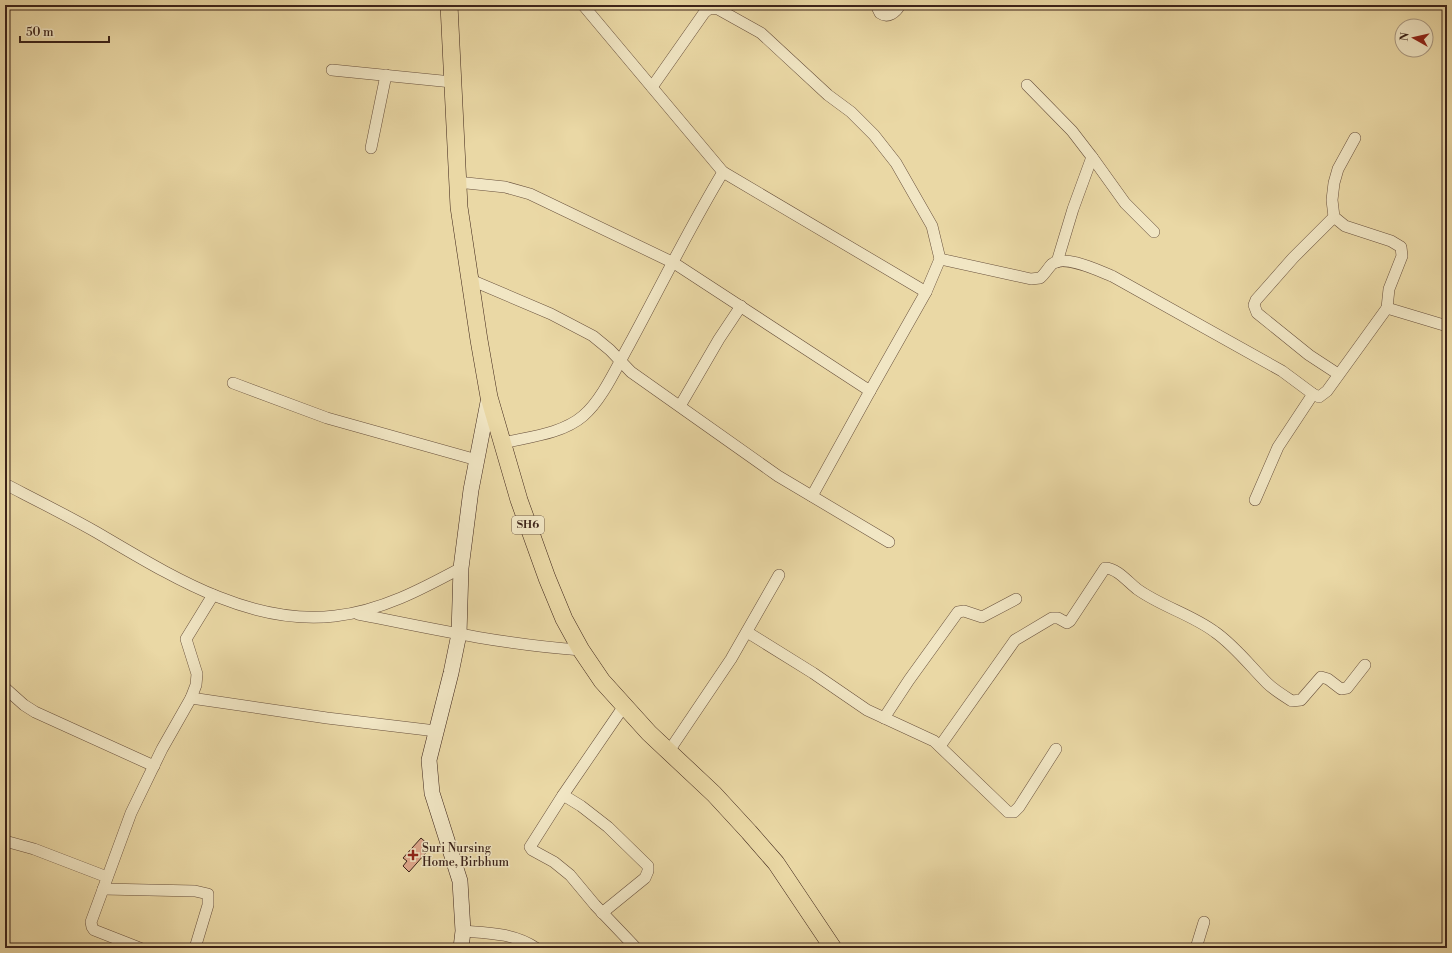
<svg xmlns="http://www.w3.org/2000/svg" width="1452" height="953" font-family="'Libre Bodoni',serif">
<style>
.building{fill:#dea78b;stroke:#3c2319}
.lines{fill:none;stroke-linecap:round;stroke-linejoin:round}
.minor-casing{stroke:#68503c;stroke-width:12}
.secondary-casing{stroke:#3c2319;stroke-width:16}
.primary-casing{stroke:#3c2319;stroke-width:18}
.minor{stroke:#f1e6c4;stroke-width:11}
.secondary{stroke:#f1e6c4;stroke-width:15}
.primary{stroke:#ead8a5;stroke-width:17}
.poi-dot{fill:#8f2418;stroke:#f1e6c4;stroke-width:1.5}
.labels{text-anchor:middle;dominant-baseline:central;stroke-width:3;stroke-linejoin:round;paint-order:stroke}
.shield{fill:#f1e6c4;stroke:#725e4c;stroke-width:1}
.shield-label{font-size:11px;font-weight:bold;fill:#3c2319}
.poi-label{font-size:12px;fill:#3c2319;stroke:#f1e6c4;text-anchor:start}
</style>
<rect width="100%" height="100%" fill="#ead8a5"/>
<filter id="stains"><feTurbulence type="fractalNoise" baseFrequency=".005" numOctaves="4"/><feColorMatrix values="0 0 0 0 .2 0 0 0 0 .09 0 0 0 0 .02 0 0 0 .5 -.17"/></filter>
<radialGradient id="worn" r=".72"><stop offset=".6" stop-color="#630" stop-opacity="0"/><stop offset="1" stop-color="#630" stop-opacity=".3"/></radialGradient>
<!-- building -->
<path class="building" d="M421 838 431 847 409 872 403 866 407 861 403 858Z"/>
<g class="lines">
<!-- minor casing -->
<g class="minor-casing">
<g id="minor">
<path d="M583 5 723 172 926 292"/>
<path d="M876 5 880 13C888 19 896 12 900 5"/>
<path d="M332 70 452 82"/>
<path d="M1027 85 1072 131 1092 157 1073 209 1057 262"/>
<path d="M1355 138 1338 169 1334 183 1332 200 1334 217 1345 226 1391 241 1401 247 1402 256 1389 289 1387 308"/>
<path d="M371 148 386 75"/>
<path d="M1092 157 1125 203 1154 232"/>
<path d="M457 182 505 187 530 194 674 263 870 391 926 292 940 259 932 226 896 163 874 135 851 112 828 95 761 33 718 9 710 8 704 13 652 87"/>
<path d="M1334 217 1293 258 1256 300 1254 305 1257 313 1309 355 1338 374"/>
<path d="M940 259 1031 279 1040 278C1045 274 1048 268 1052 264 1065 254 1099 271 1112 276L1282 371 1313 394 1319 397 1327 391 1387 308 1447 326"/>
<path d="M471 280 551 314 593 336 610 350 631 372 778 476 889 542"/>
<path d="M233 383 327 418 477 460"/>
<path d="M680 406 719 339 741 306"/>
<path d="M503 443C528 437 562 434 583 416 602 400 616 368 629 345 660 288 689 228 723 172"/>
<path d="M5 484C36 500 66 515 96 532 168 574 248 626 335 616 381 611 422 589 461 568"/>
<path d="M812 496 870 391"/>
<path d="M1255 500 1278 447 1313 394"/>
<path d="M358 614C432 629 506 645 581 650"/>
<path d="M747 632 813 673 867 710 934 741 1008 812H1014L1019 807 1056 749"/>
<path d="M5 688 24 705 35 712 154 766"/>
<path d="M191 698 327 718 436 731"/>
<path d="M624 706 563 795 530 847 532 850 554 862 570 875 595 905 636 948"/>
<path d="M884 718 909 680 958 612 964 611 982 617 1016 599"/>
<path d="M940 746 1015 640 1052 618H1058L1067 623 1070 621 1105 568C1117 568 1128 582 1137 589 1162 607 1191 614 1215 632 1235 646 1250 666 1267 683 1274 690 1284 696 1292 701L1301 700 1321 677 1328 679 1341 689 1347 688 1365 665"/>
<path d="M669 751 731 659 779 575"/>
<path d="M563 795 581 806 608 827 648 866V871L645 878 602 913"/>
<path d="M5 841 34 849 107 877"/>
<path d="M103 889 195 891 208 894V905L195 948"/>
<path d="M463 931C488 933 514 933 536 948"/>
<path d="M140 948 94 930 92 927 91 922 131 813 162 749 191 698 196 685 197 674 186 639 213 595"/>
<path d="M1196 948 1204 922"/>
</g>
</g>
<!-- secondary casing -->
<g class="secondary-casing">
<path id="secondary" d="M461 948 463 931 460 881 432 793 429 760 451 673 459 634 461 568 471 490 489 397"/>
</g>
<!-- primary casing -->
<g class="primary-casing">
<path id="primary" d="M449 5 459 207 479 340 489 397 519 500 547 578 564 619 581 650 602 681 649 733 714 794 749 832 776 863 833 948"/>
</g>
<!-- minor -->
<use href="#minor" class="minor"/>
<!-- secondary -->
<use href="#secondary" class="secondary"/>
<!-- primary -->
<use href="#primary" class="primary"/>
</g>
<!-- markers -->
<path class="poi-dot" d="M411 849h4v4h4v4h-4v4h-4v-4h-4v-4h4z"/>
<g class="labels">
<!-- shield labels -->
<rect class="shield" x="512" y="516" width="32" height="18" rx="3"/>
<g class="shield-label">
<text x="528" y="525">SH6</text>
</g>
<!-- poi labels -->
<g class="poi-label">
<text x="422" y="848">Suri Nursing<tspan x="422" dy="14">Home, Birbhum</tspan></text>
</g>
</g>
<!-- margin -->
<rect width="1452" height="953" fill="none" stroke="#ead8a5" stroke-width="20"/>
<rect x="6" y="6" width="1440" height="941" fill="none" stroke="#3c2319" stroke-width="2"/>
<rect x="10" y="10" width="1432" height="933" fill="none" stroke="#3c2319"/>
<!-- north arrow -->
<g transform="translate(1414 38) rotate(278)"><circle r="19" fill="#f1e6c4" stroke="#a99880"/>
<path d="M0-3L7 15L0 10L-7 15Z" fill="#8f2418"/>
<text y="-6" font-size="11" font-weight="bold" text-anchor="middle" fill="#3c2319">N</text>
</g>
<!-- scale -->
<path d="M20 36v6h89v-6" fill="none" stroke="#3c2319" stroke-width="2"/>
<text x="26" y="36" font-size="12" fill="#3c2319" stroke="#f1e6c4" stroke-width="3" paint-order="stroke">50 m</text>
<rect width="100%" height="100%" filter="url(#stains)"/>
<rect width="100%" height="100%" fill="url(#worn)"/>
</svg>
